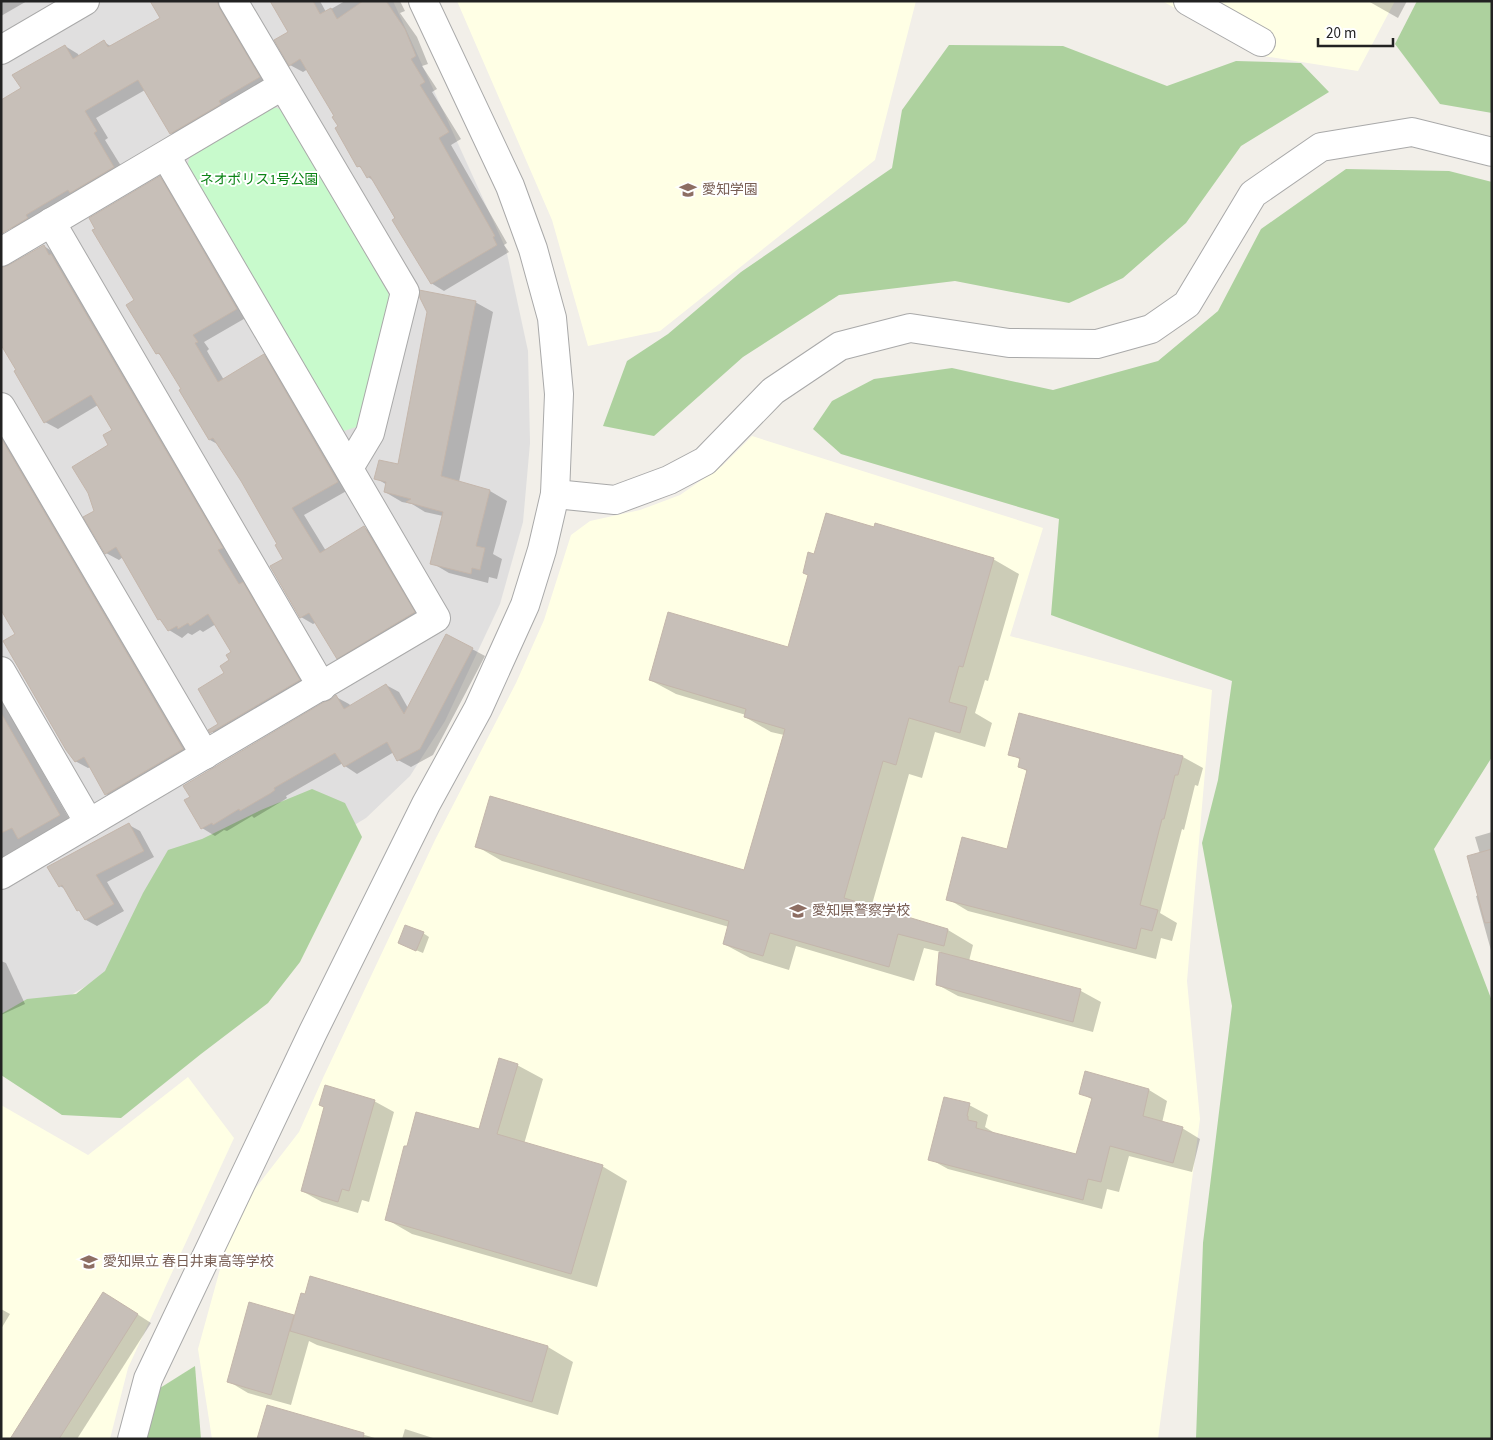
<svg xmlns="http://www.w3.org/2000/svg" width="1493" height="1440" font-family="'Source Sans 3','Noto Sans JP',sans-serif">
<style>
.residential{fill:#e0dfdf}
.education{fill:#ffffe5}
.forest{fill:#add19e}
.park{fill:#c8facc}
.shadow{fill:#0003}
.building{fill:#c7bfb8;stroke:#c4b6ab}
.lines{fill:none;stroke-linecap:round;stroke-linejoin:round}
.minor-casing{stroke:#a9a9a9;stroke-width:30}
.minor{stroke:#fff;stroke-width:28}
.labels{text-anchor:middle;dominant-baseline:central;stroke-width:4;stroke-linejoin:round;paint-order:stroke}
.park-label{font-size:14px;fill:#0c8416;stroke:#fff}
.education-label{font-size:14px;fill:#785e54;stroke:#fff;text-anchor:start}
</style>
<rect width="100%" height="100%" fill="#f2efe9"/>
<!-- residential -->
<path class="residential" d="M1 1H393L506 249 528 351 530 443 523 522 500 604 445 721 410 776 366 818 1 1037Z"/>
<!-- education -->
<g class="education">
<path d="M457 1H916L875 160 660 331 588 346 552 220Z"/>
<path d="M1162 1H1395L1358 71 1263 56Z"/>
<path d="M752 436 1043 528 1010 636 1212 690 1187 981 1200 1119 1158 1439H212L198 1349 235 1215 299 1132 323 1078 435 840 516 683 544 620 571 535 590 521 640 510 680 495 722 466Z"/>
<path d="M188 1077 234 1138 128 1368 110 1439H1V1105L88 1155Z"/>
</g>
<!-- forest -->
<g class="forest">
<path d="M1417 1H1492V113L1440 104 1395 44Z"/>
<path d="M949 45 1063 46 1167 86 1236 61 1301 63 1329 92 1241 146 1186 223 1123 278 1069 303 955 281 839 295 743 357 654 436 603 426 627 361 668 334 741 272 892 168 902 110Z"/>
<path d="M1346 169 1449 171 1492 182V757L1434 849 1492 1001V1439H1196L1203 1243 1232 1006 1202 843 1218 780 1232 681 1051 615 1059 519 841 454 813 429 832 401 874 379 952 368 1053 390 1158 361 1218 311 1261 229Z"/>
<path d="M312 789 345 803 362 837 300 962 268 1003 201 1054 121 1118 62 1115 1 1075V1014L27 999 76 994 105 971 143 893 168 850 202 839 261 810Z"/>
<path d="M195 1366 201 1439H146L160 1388Z"/>
</g>
<!-- park -->
<path class="park" d="M270 106 283 110 388 292 391 306 362 425 341 432 187 168 190 155Z"/>
<!-- shadow -->
<g class="shadow">
<path d="M1 1H27L1 16Z"/>
<path d="M217 1 272 85 183 141 171 133 145 90 96 118 108 138 105 140 126 174 23 235 11 228 22 89 65 46 78 54 79 56 104 42 112 47Z"/>
<path d="M272 1H320L326 12 345 1H400L405 11 400 13 417 37 428 64 422 66 437 89 432 92 461 139 451 145 507 243 504 245 509 252 444 291 431 283 374 181 368 177 363 169 358 166 336 116 308 69 303 72 290 65 289 32Z"/>
<path d="M1368 1H1407L1398 18Z"/>
<path d="M160 178 172 185 249 316 204 342 209 349 207 351 224 380 264 356 276 363 350 489 304 515 326 551 364 528 377 535 426 620 350 665 338 658 317 622 313 624 301 617 285 559 278 545 242 481 219 445 210 440 180 391 182 390 163 357 157 353 135 301Z"/>
<path d="M44 246 56 254 234 555 230 557 312 688 224 740 210 730 220 725 226 674 233 653 216 624 203 632 200 630 192 635 188 633 182 638 169 630 164 622 159 619 123 557 119 560 106 553 110 445 113 431 98 405 58 429 45 422 18 370 9 267Z"/>
<path d="M475 302 493 312 459 482 490 491 507 501 493 554 502 559 497 579 489 577 488 583 449 573 432 563 443 516 425 512 412 504 402 502 385 492 387 485 376 478 399 466Z"/>
<path d="M1 426 195 756 119 801 106 794 91 767 88 768 75 761 1 603Z"/>
<path d="M875 528 993 559 1019 574 988 681 985 680 975 713 992 723 985 747 935 732 922 778 909 774 871 908 948 930 973 945 969 961 1081 991 1101 1002 1093 1032 958 996 938 985 941 952 924 948 914 981 796 946 789 970 750 958 724 944 729 927 502 861 476 846 745 871 784 735 771 732 745 717 746 715 676 694 650 680 789 649 815 556Z"/>
<path d="M472 649 485 656 433 755 411 767 398 760 394 752 357 774 345 766 343 763 286 796 287 798 284 800 254 818 252 816 227 831 224 830 215 836 202 828 336 697 349 704 351 706 386 685 399 692 408 708Z"/>
<path d="M1 689 25 731 21 734 71 822 1 864Z"/>
<path d="M1010 754 1183 757 1203 768 1198 786 1195 785 1184 830 1182 829 1160 913 1177 923 1172 941 1161 938 1156 959 968 911 948 899 1008 850 1028 772 1019 766 1021 760Z"/>
<path d="M129 825 140 831 154 857 107 882 124 911 97 926 86 920 82 912 78 910 65 889 60 886Z"/>
<path d="M1492 832V954L1476 896 1479 895 1480 854 1475 837Z"/>
<path d="M423 933 429 937 423 953 399 943Z"/>
<path d="M1 961 6 963 25 1004 1 1015Z"/>
<path d="M517 1065 543 1079 524 1144 602 1166 627 1181 597 1287 412 1234 386 1219 480 1131Z"/>
<path d="M1149 1090 1167 1101 1162 1123 1182 1128 1200 1139 1192 1172 1129 1156 1119 1192 1107 1189 1102 1209 948 1169 930 1159 969 1105 988 1115 985 1127 996 1134 1077 1156 1093 1100 1081 1093Z"/>
<path d="M374 1101 394 1112 369 1202 362 1200 358 1213 322 1202 302 1191Z"/>
<path d="M311 1278 548 1347 573 1362 558 1415 317 1345 309 1341 291 1405 248 1393 228 1381 293 1316 295 1317 306 1296Z"/>
<path d="M117 1301 151 1323 77 1439H11Z"/>
<path d="M1 1309 10 1314 1 1329Z"/>
<path d="M268 1406 378 1439H258Z"/>
<path d="M405 1429 433 1438 434 1439H402Z"/>
</g>
<!-- building -->
<g class="building">
<path d="M150 1H217L220 9 260 77 219 101 221 104 170 134 138 80 85 111 97 131 94 133 114 167 70 193 68 190 26 215 28 218 1 234V100L21 88 12 75 65 45 73 59 104 40 108 47 160 18Z"/>
<path d="M270 1H313L320 14 331 8 337 19 363 1H386L405 29 416 56 411 59 425 82 420 85 449 132 439 138 495 236 493 237 497 245 431 284 392 220 395 218 370 176 367 178 360 166 357 167 335 128 338 126 332 117 334 116 300 59 289 66 274 40 288 32Z"/>
<path d="M160 176 237 309 193 335 198 342 195 343 218 382 264 354 338 482 292 508 320 553 364 526 415 612 337 659 309 613 300 618 270 566 283 559 275 545 277 544 241 481 213 438 209 440 179 390 181 389 159 353 156 354 126 305 134 300 92 230 95 229 89 218Z"/>
<path d="M44 245 49 255 51 254 223 548 218 550 239 584 243 582 300 680 210 733 208 730 218 724 198 689 224 673 220 666 229 660 226 655 231 652 208 614 190 626 188 623 178 629 177 626 168 631 160 619 158 620 116 547 105 554 83 517 94 511 88 493 72 467 108 445 103 435 112 430 91 395 44 423 14 371 16 370 1 345V268L9 265Z"/>
<path d="M419 290 476 301 441 476 490 490 476 546 485 548 480 570 472 568 471 574 430 564 443 512 406 502 411 499 384 492 386 482 374 479 379 460 398 464 427 312 420 298Z"/>
<path d="M1 438 183 749 105 795 84 757 75 762 66 750 3 641 15 634 1 610Z"/>
<path d="M826 513 874 527 875 523 994 558 963 667 959 666 949 702 967 707 960 733 909 718 896 765 883 761 844 898 948 929 944 946 898 934 889 967 770 933 763 956 723 944 729 921 475 847 490 796 744 870 785 729 744 717 746 709 649 680 668 612 788 647 808 575 803 573 808 552 814 554Z"/>
<path d="M446 634 473 648 420 749 397 761 387 742 344 767 335 753 274 788 275 790 271 793 240 811 239 809 213 825 212 823 201 829 184 800 190 797 183 786 324 702 330 700 336 695 344 709 386 684 404 714Z"/>
<path d="M1 713 60 815 18 839 12 828 1 833Z"/>
<path d="M1019 713 1183 756 1178 775H1175L1164 819H1162L1140 905 1158 910 1152 931 1141 928 1136 949 946 900 962 837 1007 849 1027 770 1018 767 1020 758 1008 755Z"/>
<path d="M129 823 144 851 96 875 114 904 85 920 79 910 77 911 62 885 59 887 47 867Z"/>
<path d="M1492 849V922L1485 923 1467 856Z"/>
<path d="M405 925 424 932 416 951 398 943Z"/>
<path d="M939 952 1081 989 1073 1022 936 985Z"/>
<path d="M499 1058 518 1064 497 1134 603 1165 571 1274 385 1220 404 1146H407L416 1112 479 1129Z"/>
<path d="M1085 1071 1149 1089 1143 1116 1183 1127 1173 1163 1110 1146 1101 1182 1088 1179 1083 1200 928 1160 944 1097 970 1103 967 1116H968V1120L977 1122 976 1128 1076 1154 1092 1098 1079 1094Z"/>
<path d="M325 1085 375 1100 349 1191 342 1189 338 1202 301 1191 324 1107 319 1105Z"/>
<path d="M310 1276 548 1346 532 1402 290 1331 301 1293 305 1294Z"/>
<path d="M103 1292 138 1314 59 1439H10Z"/>
<path d="M249 1302 294 1315 271 1395 227 1382Z"/>
<path d="M267 1405 364 1433 363 1439H257Z"/>
</g>
<g class="lines">
<!-- minor casing -->
<g class="minor-casing">
<g id="minor">
<path d="M233 1 405 292 370 433 349 468"/>
<path d="M1188 1 1261 42"/>
<path d="M1 50 85 1"/>
<path d="M51 222 322 687"/>
<path d="M1 252 282 86"/>
<path d="M1 407 205 755"/>
<path d="M555 494 615 500 669 480 705 461 773 391 840 346 910 328 1009 343 1097 344 1151 329 1187 304 1253 194 1321 147 1412 132 1492 152"/>
<path d="M1 671 89 823"/>
<path d="M1 875 436 618 166 156"/>
<path d="M132 1439 148 1379 313 1032 426 804 478 709 525 605 542 550 555 494 559 394 552 318 533 249 510 186 423 1"/>
</g>
</g>
<!-- minor -->
<use href="#minor" class="minor"/>
</g>
<!-- icons -->
<defs>
<g id="school-bare" transform="scale(1.35)"><path d="M0-5L7-2L0 1L-7-2ZM-4 1L0 2.5L4 1V4Q0 6-4 4Z" fill="#8d6e63" stroke="#fff" stroke-width="2.5" paint-order="stroke"/></g>
</defs>
<g fill-rule="evenodd">
<use href="#school-bare" x="688" y="190"/>
<use href="#school-bare" x="798" y="911"/>
<use href="#school-bare" x="89" y="1262"/>
</g>
<g class="labels">
<!-- park labels -->
<g class="park-label">
<text x="259" y="180">ネオポリス1号公園</text>
</g>
<!-- education labels -->
<g class="education-label">
<text x="702" y="190">愛知学園</text>
<text x="812" y="911">愛知県警察学校</text>
<text x="103" y="1262">愛知県立 春日井東高等学校</text>
</g>
</g>
<!-- border -->
<rect width="1493" height="1440" fill="none" stroke="#222222" stroke-width="5"/>
<!-- scale -->
<path d="M1318 38v8h75v-8" fill="none" stroke="#222222" stroke-width="2.5"/>
<text x="1326" y="38" font-size="15" fill="#222222" stroke="#ffffff" stroke-width="4" paint-order="stroke">20 m</text>
</svg>
